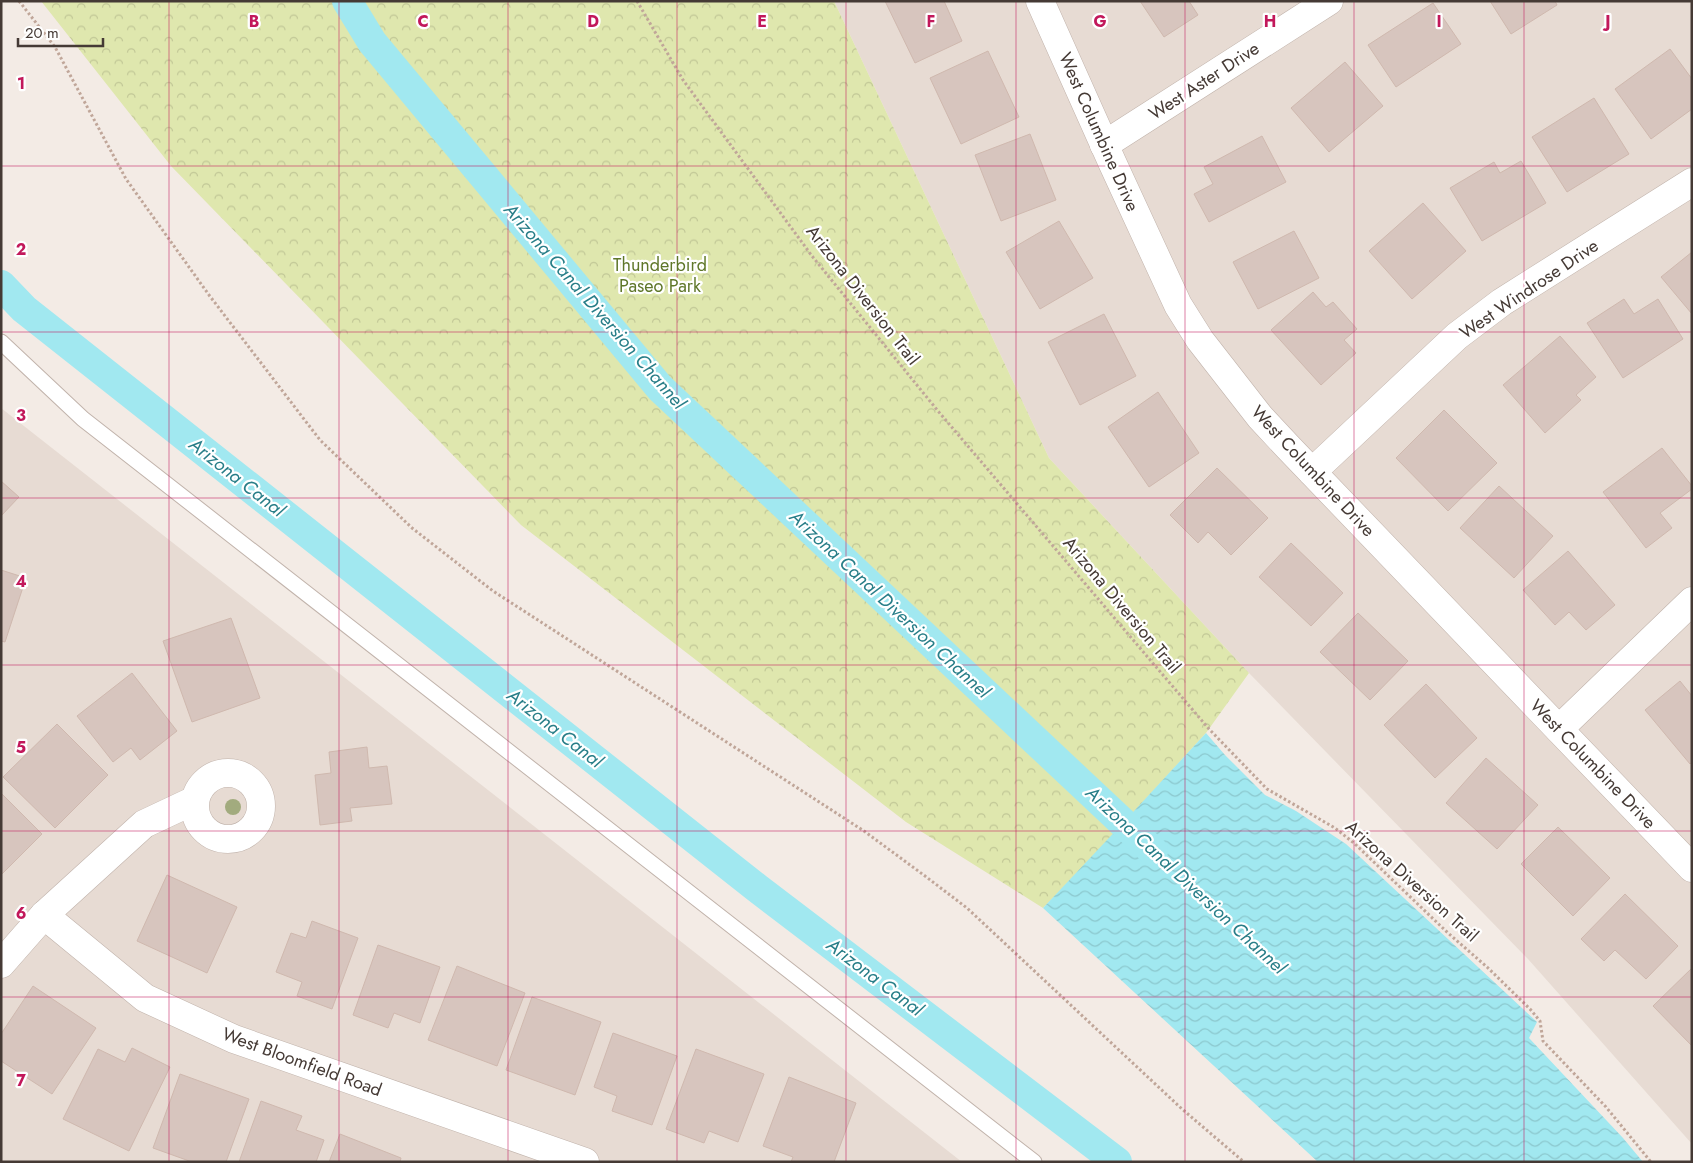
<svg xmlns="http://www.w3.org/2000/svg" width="1693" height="1163" font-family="Jost,sans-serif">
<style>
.residential{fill:#e7dbd3}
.park{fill:url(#park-crowns)}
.water{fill:url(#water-waves)}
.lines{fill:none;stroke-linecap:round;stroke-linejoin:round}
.canal{stroke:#a1e8f0;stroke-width:30}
.building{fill:#d7c5be;stroke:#cfb8ae}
.lane-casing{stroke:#c1b3ab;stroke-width:17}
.street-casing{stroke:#c1b3ab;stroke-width:29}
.path{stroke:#c0a699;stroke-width:3;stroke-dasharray:2.5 2.5;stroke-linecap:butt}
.lane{stroke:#fff;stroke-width:15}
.street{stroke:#fff;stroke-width:28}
.tree{fill:#a2ab7e}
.grid{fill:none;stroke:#c2185b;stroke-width:1;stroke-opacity:0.55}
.labels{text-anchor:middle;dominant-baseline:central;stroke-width:4.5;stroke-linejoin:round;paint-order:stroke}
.street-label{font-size:18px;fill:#453a35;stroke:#fff}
.park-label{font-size:18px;fill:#5f7729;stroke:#fff}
.water-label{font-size:19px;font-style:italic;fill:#287e88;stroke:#fff}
.grid-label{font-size:16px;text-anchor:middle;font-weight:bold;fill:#c2185b;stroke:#fff;stroke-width:4.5;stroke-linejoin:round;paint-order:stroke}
</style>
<defs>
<pattern id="park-crowns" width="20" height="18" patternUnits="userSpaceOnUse" patternTransform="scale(1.25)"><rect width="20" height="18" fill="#dfe7ae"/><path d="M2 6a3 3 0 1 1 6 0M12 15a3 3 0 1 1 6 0" fill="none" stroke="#c1c796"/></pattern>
<pattern id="water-waves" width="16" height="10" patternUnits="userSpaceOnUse" patternTransform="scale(1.25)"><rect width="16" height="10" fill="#a1e8f0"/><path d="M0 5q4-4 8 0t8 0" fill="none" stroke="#8cc8ce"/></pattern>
</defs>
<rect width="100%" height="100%" fill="#f3ebe5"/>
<!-- residential -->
<g class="residential">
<path d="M834 1H1692V1144L1528 959 1249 673 1049 458Z"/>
<path d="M1 408 962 1162H1Z"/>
</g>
<!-- park -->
<path class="park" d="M41 1H834L1049 458 1249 673 1206 733 1089 861 1043 908 906 822 521 525 171 166Z"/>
<!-- water -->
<path class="water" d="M1206 733 1225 755 1265 795 1296 811 1346 844 1537 1022 1529 1038 1623 1138 1643 1162H1318L1043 908 1123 823Z"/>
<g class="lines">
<!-- canal -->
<g class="canal">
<path d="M347 1 372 42 660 388 1153 851"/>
<path d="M1 285 24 309 757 888 1117 1162"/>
</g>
</g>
<!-- building -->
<g class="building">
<path d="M885 1H944L962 41 915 63Z"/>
<path d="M1140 1H1189L1198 15 1164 37Z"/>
<path d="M1490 1H1555L1557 5 1511 34Z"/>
<path d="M1433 3 1461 44 1396 87 1368 45Z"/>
<path d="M1670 49 1692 79V109L1651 139 1615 89Z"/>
<path d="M988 51 1019 117 961 144 930 78Z"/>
<path d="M1345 62 1383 106 1329 152 1291 108Z"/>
<path d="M1594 98 1629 154 1567 192 1532 137Z"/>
<path d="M1030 134 1056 200 1001 221 975 155Z"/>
<path d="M1262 136 1286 182 1209 222 1194 194 1213 184 1204 167Z"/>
<path d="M1521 161 1546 203 1482 241 1450 188 1494 162 1500 173Z"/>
<path d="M1423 203 1466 251 1412 299 1369 251Z"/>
<path d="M1059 221 1093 278 1040 309 1006 252Z"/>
<path d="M1294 231 1319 278 1258 309 1233 262Z"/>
<path d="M1692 252V314L1661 277Z"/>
<path d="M1313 292 1326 307 1333 302 1357 329 1344 340 1356 353 1321 385 1271 330Z"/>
<path d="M1624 299 1634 314 1658 299 1683 339 1623 378 1587 323Z"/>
<path d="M1104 314 1136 376 1080 405 1048 342Z"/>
<path d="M1560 336 1596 377 1576 395 1581 400 1545 433 1503 385Z"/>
<path d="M1158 392 1199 453 1149 487 1108 427Z"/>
<path d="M1444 410 1497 463 1448 511 1396 458Z"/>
<path d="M1662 448 1692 486V489L1660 513 1672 528 1646 548 1603 492Z"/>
<path d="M1217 468 1268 518 1231 555 1208 532 1198 543 1170 515Z"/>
<path d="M1 481 19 497 1 516Z"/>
<path d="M1499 486 1553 536 1514 578 1460 528Z"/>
<path d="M1291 543 1343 593 1311 626 1259 577Z"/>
<path d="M1568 551 1615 605 1586 630 1569 612 1555 625 1523 590Z"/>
<path d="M1 570 26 578 5 642 1 641Z"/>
<path d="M1358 613 1408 661 1370 700 1320 652Z"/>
<path d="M231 618 260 698 192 722 163 641Z"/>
<path d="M132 673 177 731 140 760 131 748 113 762 77 716Z"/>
<path d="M1680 681 1692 696V762L1690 764 1645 710Z"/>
<path d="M1426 684 1477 738 1435 778 1384 725Z"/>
<path d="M57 724 108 775 55 828 3 777Z"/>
<path d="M367 747 369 768 387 766 392 804 350 808 352 821 320 825 315 775 331 773 329 752Z"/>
<path d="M1486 758 1538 805 1497 849 1446 803Z"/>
<path d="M1 793 42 834 1 875Z"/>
<path d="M1558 827 1610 878 1573 916 1521 864Z"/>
<path d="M167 875 237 907 207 973 137 941Z"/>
<path d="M1625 894 1678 946 1646 979 1615 950 1604 961 1581 939Z"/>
<path d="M312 921 358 938 332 1009 297 996 302 982 276 972 291 933 306 938Z"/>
<path d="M378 945 440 967 420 1023 394 1013 388 1028 353 1015Z"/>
<path d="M457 966 525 993 497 1066 428 1040Z"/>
<path d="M1692 968V1046L1653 1006Z"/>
<path d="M33 986 96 1028 52 1094 1 1061V1034Z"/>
<path d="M532 997 601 1022 575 1095 506 1070Z"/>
<path d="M613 1033 677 1056 652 1125 612 1111 617 1096 594 1087Z"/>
<path d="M132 1048 170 1067 129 1151 63 1119 98 1049 125 1062Z"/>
<path d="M696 1049 764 1074 738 1142 709 1131 704 1143 666 1129Z"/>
<path d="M180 1074 249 1099 226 1162H192L153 1148Z"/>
<path d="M789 1077 856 1103 834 1162H791L793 1157 763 1146Z"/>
<path d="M261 1101 302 1116 296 1130 324 1140 316 1162H239Z"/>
<path d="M340 1134 401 1158 400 1162H329Z"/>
</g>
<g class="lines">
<!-- lane casing -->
<g class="lane-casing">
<path id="lane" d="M1 342 83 419 1034 1162"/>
</g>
<!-- street casing -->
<g class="street-casing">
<g id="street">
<path d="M1040 1 1112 162 1178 305 1200 340 1260 417 1288 447 1692 868"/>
<path d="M1104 145 1329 1"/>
<path d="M1312 472 1457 336 1502 302 1692 182"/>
<path d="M1559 729 1692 601"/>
<circle cx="228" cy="806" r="33"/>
<path d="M44 915 145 998 234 1039 585 1162"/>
<path d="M1 964 44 915 144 824 195 800"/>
</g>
</g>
<!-- path -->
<g class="path">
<path d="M19 1 55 47 126 179 209 295 320 440 412 528 493 591 864 831 925 876 967 908 1182 1109 1244 1162"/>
<path d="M637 1 683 80 812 256 938 411 1209 729 1267 789 1335 828 1355 844 1448 933 1487 967 1530 1009 1540 1021 1543 1041 1606 1107 1651 1162"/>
</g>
<!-- lane -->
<use href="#lane" class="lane"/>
<!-- street -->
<use href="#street" class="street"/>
</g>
<!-- trees -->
<circle class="tree" cx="233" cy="807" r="8"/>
<!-- grid -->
<path class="grid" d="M169 1V1162M339 1V1162M508 1V1162M677 1V1162M846 1V1162M1016 1V1162M1185 1V1162M1354 1V1162M1524 1V1162M1 166H1692M1 332H1692M1 498H1692M1 665H1692M1 831H1692M1 997H1692"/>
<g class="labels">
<!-- street labels -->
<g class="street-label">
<text transform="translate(1204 81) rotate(-33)">West Aster Drive</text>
<text transform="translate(1099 132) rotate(66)">West Columbine Drive</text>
<text transform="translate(1529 289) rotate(-34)">West Windrose Drive</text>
<text transform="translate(863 295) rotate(52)">Arizona Diversion Trail</text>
<text transform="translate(1313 471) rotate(47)">West Columbine Drive</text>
<text transform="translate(1122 605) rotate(50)">Arizona Diversion Trail</text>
<text transform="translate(1593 764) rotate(46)">West Columbine Drive</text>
<text transform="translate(1412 881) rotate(42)">Arizona Diversion Trail</text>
<text transform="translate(302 1062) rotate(20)">West Bloomfield Road</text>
</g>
<!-- park labels -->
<g class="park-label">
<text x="660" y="265">Thunderbird<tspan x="660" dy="21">Paseo Park</tspan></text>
</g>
<!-- water labels -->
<g class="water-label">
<text transform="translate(595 306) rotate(49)">Arizona Canal Diversion Channel</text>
<text transform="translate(237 477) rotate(38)">Arizona Canal</text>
<text transform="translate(890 604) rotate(43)">Arizona Canal Diversion Channel</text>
<text transform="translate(555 728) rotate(38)">Arizona Canal</text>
<text transform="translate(1186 880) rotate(43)">Arizona Canal Diversion Channel</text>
<text transform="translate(875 977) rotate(37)">Arizona Canal</text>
</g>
</g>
<g class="grid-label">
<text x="254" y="27">B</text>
<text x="423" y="27">C</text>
<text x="593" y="27">D</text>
<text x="762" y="27">E</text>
<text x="931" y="27">F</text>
<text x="1100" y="27">G</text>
<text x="1270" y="27">H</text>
<text x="1439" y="27">I</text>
<text x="1608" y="27">J</text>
<text x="21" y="89">1</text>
<text x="21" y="255">2</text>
<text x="21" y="421">3</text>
<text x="21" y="587">4</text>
<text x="21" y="753">5</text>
<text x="21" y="919">6</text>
<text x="21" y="1086">7</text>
</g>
<!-- border -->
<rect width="1693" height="1163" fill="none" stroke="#453a35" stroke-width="5"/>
<!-- scale -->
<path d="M18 38v8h85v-8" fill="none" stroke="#453a35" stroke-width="2.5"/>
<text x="25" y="38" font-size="15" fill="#453a35" stroke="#ffffff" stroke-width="4" paint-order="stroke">20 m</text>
</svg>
